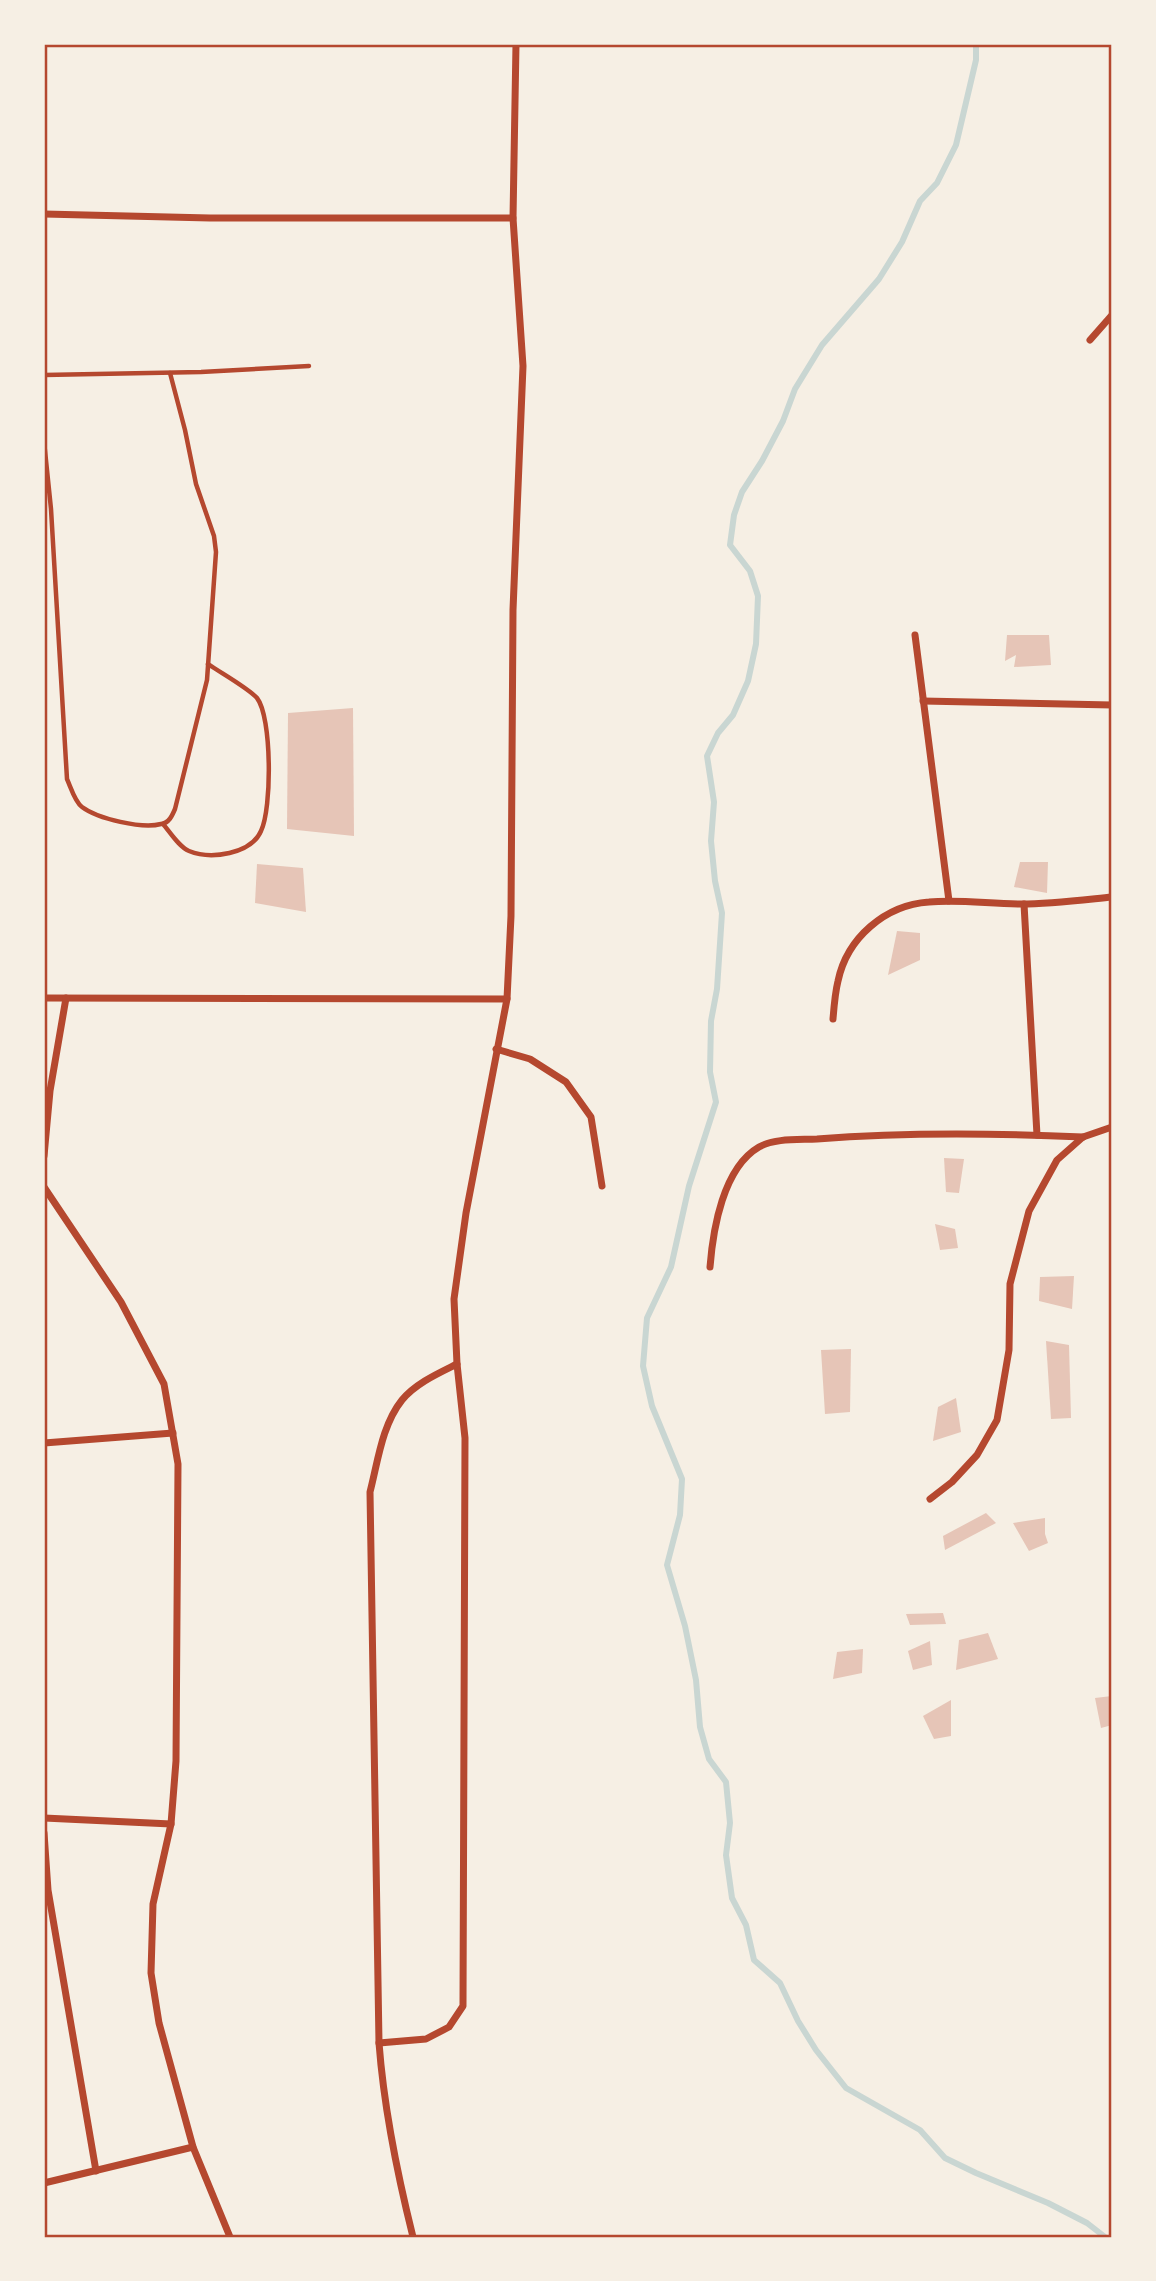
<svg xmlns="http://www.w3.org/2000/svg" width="1156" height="2281" font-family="'Archivo Narrow',sans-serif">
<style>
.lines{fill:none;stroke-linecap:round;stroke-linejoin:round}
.stream{stroke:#c9d6d2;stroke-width:6}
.building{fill:#e6c5b7}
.service{stroke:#b5482f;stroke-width:4.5}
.minor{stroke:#b5482f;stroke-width:7}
.neatline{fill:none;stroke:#b5482f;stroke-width:2.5}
</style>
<rect width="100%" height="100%" fill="#f6efe4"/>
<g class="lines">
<!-- stream -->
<path class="stream" d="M976 44V60L956 145 937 183 920 201 902 242 879 279 822 345 795 389 783 421 762 461 742 492 734 515 730 545 750 571 758 596 756 644 748 681 733 715 718 733 707 756 714 802 711 841 715 881 722 913 717 989 711 1021 710 1072 716 1102 689 1186 671 1267 647 1318 643 1366 652 1406 682 1479 680 1515 667 1565 685 1626 696 1680 700 1727 709 1759 726 1782 730 1823 726 1855 732 1898 746 1925 754 1960 780 1983 798 2021 816 2050 846 2088 920 2130 945 2158 976 2173 1048 2203 1087 2223 1105 2237"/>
</g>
<!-- building -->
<g class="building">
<path d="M1007 635H1049L1051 665 1014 667 1016 655 1005 661Z"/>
<path d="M353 708 354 836 287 829 288 713Z"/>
<path d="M1020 862H1048L1047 893 1014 887Z"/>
<path d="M257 864 303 868 306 912 255 903Z"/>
<path d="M897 931 920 933V960L888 975Z"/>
<path d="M944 1158 964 1159 959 1193 946 1192Z"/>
<path d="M935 1224 955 1229 958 1248 940 1250Z"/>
<path d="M1074 1276 1072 1309 1039 1301 1040 1277Z"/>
<path d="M1046 1341 1069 1345 1071 1418 1051 1419Z"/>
<path d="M851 1349 850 1412 825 1414 821 1350Z"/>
<path d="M956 1398 961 1432 933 1441 938 1407Z"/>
<path d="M986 1513 996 1523 945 1550 943 1536Z"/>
<path d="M1045 1518V1534L1048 1543 1029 1551 1013 1523Z"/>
<path d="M943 1613 946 1624 910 1625 906 1614Z"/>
<path d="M988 1633 998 1659 956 1670 959 1640Z"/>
<path d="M930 1641 932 1665 913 1670 908 1651Z"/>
<path d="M863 1649 862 1673 833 1679 837 1652Z"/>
<path d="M1112 1696V1725L1101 1728 1095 1698Z"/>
<path d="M951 1700V1736L934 1739 923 1716Z"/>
</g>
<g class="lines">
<!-- service -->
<g class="service">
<path d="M44 375 201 372 309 366"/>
<path d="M44 441 51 509 67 779C71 788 75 802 82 807 98 819 142 829 161 824 169 823 172 816 175 809L207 680 216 552 214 536 196 484 185 430 170 373"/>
<path d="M163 824C170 832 179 847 189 851 211 860 251 854 261 831 272 809 272 717 257 698 248 688 221 673 208 664"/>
</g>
<!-- minor -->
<g class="minor">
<path d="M44 214 210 218H513"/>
<path d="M1090 340 1112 315"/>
<path d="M915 635 949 901"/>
<path d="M923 701 1112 705"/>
<path d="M1024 904 1037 1135"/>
<path d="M44 998 507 999"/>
<path d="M833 1019C834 1006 835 993 838 981 847 938 885 905 929 902 959 899 990 904 1021 904 1051 904 1082 900 1112 897"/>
<path d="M496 1049 530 1059 566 1082 591 1117 602 1186"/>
<path d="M44 1156 50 1091 66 998"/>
<path d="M44 1187 121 1302 164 1384 178 1464 176 1761 171 1824 153 1904 151 1973 159 2023 193 2147 230 2237"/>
<path d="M710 1267C713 1229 723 1168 759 1147 775 1138 799 1140 817 1139 905 1132 995 1133 1083 1137"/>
<path d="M44 1443 173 1433"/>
<path d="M930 1499 952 1482 977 1455 997 1420 1009 1350 1010 1284 1029 1211 1057 1160 1083 1137 1112 1127"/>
<path d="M44 1818 171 1824"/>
<path d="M44 1833 48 1890 96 2171"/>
<path d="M379 2043 426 2039 449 2027 463 2006 465 1438 457 1364 454 1299 466 1213 507 999 511 916 513 610 523 366 513 218 516 44"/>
<path d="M44 2183 193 2147"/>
<path d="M413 2237C397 2173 384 2109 379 2043L370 1492C378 1461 382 1425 402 1400 416 1383 439 1373 457 1364"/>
</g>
</g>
<!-- border -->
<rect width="1156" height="2281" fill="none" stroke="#f6efe4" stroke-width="91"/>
<rect x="46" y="46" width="1064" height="2190" class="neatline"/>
</svg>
